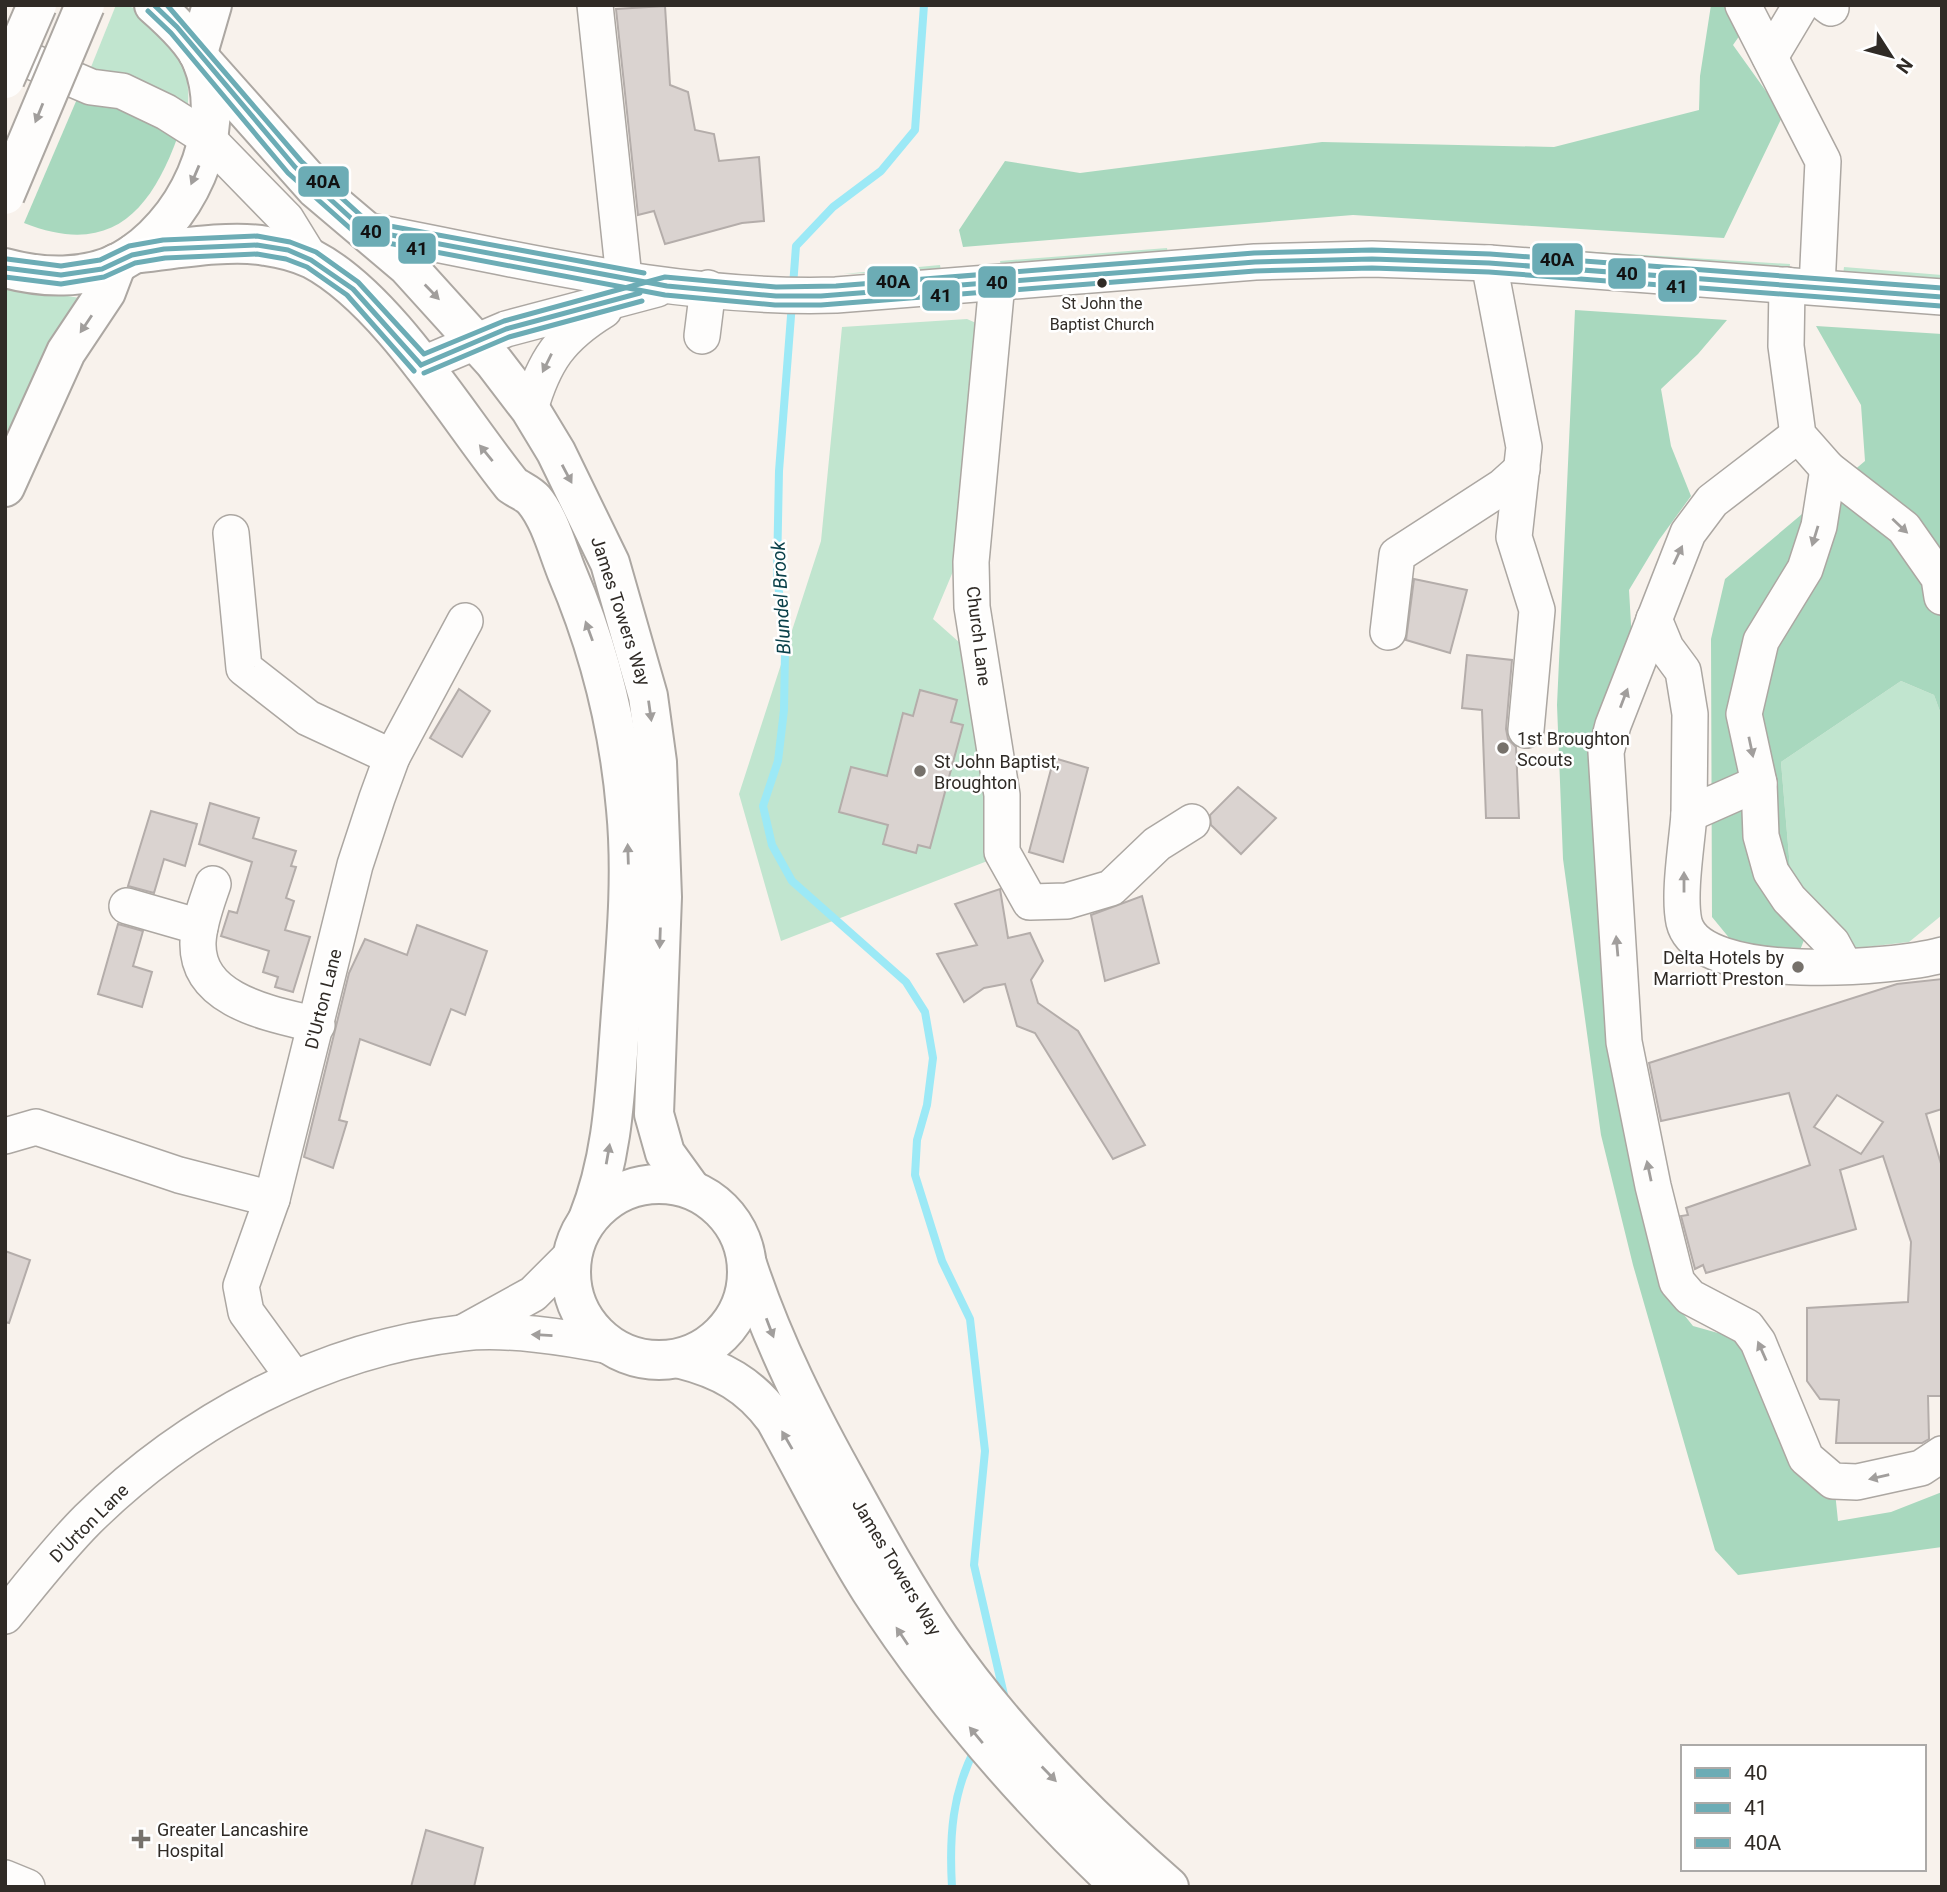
<svg xmlns="http://www.w3.org/2000/svg" width="1947" height="1892" font-family="Roboto,sans-serif">
<style>
.green{fill:#c1e5cf}
.forest{fill:#a8d8be}
.lines{fill:none;stroke-linecap:round;stroke-linejoin:round}
.stream{stroke:#9ce9f6;stroke-width:8}
.building{fill:#dad3d0;stroke:#b4adaa;stroke-width:2;fill-rule:evenodd}
.minor-casing{stroke:#aca7a2;stroke-width:38}
.major-casing{stroke:#aca7a2;stroke-width:42}
.highway-casing{stroke:#aca7a2;stroke-width:42}
.minor{stroke:#fefdfc;stroke-width:35}
.major{stroke:#fefdfc;stroke-width:38}
.highway{stroke:#fefdfc;stroke-width:38}
.highway-bridge-casing{stroke:#aca7a2;stroke-width:42;stroke-linecap:butt}
.highway-bridge{stroke:#fefdfc;stroke-width:38}
.bus-1-casing{stroke:#fff;stroke-width:10}
.bus-2-casing{stroke:#fff;stroke-width:10}
.bus-3-casing{stroke:#fff;stroke-width:10}
.bus-1{stroke:#6cacb5;stroke-width:5}
.bus-2{stroke:#6cacb5;stroke-width:5}
.bus-3{stroke:#6cacb5;stroke-width:5}
.oneway{fill:#a19e9c}
.bus-dot{fill:#302b26;stroke:#fff;stroke-width:2.5}
.poi-dot{fill:#76716b;stroke:#fff;stroke-width:2.5}
.labels{text-anchor:middle;dominant-baseline:central;stroke-width:5;stroke-linejoin:round;paint-order:stroke}
.bus-label{font-size:16px;fill:#302b26;stroke:#fff}
.street-label{font-size:18px;fill:#302b26;stroke:#fff}
.poi-label{font-size:18px;fill:#302b26;stroke:#fff;text-anchor:start}
.water-label{font-size:19px;font-style:italic;fill:#0b414a;stroke:#fff}
.line-badge{stroke:#fff;stroke-width:2.5}
.pale-badge-label{font-size:19px;text-anchor:middle;font-weight:bold;fill:#111}
</style>
<rect width="100%" height="100%" fill="#f8f2ec"/>
<!-- green -->
<g class="green">
<path d="M116 5C164 5 195 69 187 110L89 72Z"/>
<path d="M1354 241 1466 244 1790 264 1789 272 1354 249Z"/>
<path d="M1167 248 1168 255 1001 266 1000 261Z"/>
<path d="M940 265 941 270 843 274Z"/>
<path d="M1844 267 1942 275V281L1843 275Z"/>
<path d="M7 286 92 300 5 453V291Z"/>
<path d="M967 319 976 323 981 344 954 569 933 619 969 651 990 860 781 941 739 794 821 541 842 327Z"/>
<path d="M1901 681 1934 695 1942 717V915L1909 942 1849 949 1791 880 1781 762Z"/>
</g>
<!-- forest -->
<g class="forest">
<path d="M1711 5H1761L1733 45 1783 115 1724 238 1353 215 963 247 959 230 1005 161 1080 173 1322 142 1554 147 1699 110 1700 76Z"/>
<path d="M80 92 125 101 178 136C150 213 110 257 24 223Z"/>
<path d="M1575 310 1727 320 1698 354 1661 389 1671 446 1691 496 1659 540 1629 590 1632 641 1591 749 1661 1286 1693 1326 1743 1340 1835 1492 1838 1521 1891 1512 1942 1492V1547L1738 1575 1715 1550 1633 1265 1601 1135 1563 859 1557 705Z"/>
<path d="M1816 326 1942 334V717L1934 695 1901 681 1781 762 1791 880 1804 940 1797 958 1735 945 1712 917 1711 639 1725 579 1865 461 1861 405Z"/>
</g>
<g class="lines">
<!-- stream -->
<g class="stream">
<path d="M793 286 796 246 833 207 881 171 915 130 924 5"/>
<path d="M792 303 779 471 777 572 785 652 784 710 778 761 763 806 772 845 792 881 906 982 925 1012 933 1058 927 1105 917 1140 915 1175 942 1261 970 1319 985 1451 974 1565 1004 1695 1002 1699"/>
<path d="M952 1887C949 1837 952 1792 976 1747"/>
</g>
</g>
<!-- building -->
<g class="building">
<path d="M665 6 670 85 688 92 695 130 714 134 719 161 759 157 764 221 742 223 665 244 654 211 638 215 616 9Z"/>
<path d="M1414 579 1467 590 1450 653 1406 640Z"/>
<path d="M1467 655 1512 660 1506 729 1508 739 1516 747 1519 818H1486L1482 710 1462 708Z"/>
<path d="M459 689 490 711 462 757 430 738Z"/>
<path d="M920 690 957 700 951 722 963 725 930 848 918 845 916 853 883 844 888 825 839 812 851 767 887 776 903 713 913 716Z"/>
<path d="M1054 758 1088 768 1063 862 1029 852Z"/>
<path d="M1238 787 1276 818 1241 854 1211 825 1210 815Z"/>
<path d="M210 803 259 818 253 838 296 851 291 866 296 867 286 898 294 901 285 930 310 937 293 992 275 987 278 977 263 972 269 951 221 936 229 911 237 913 252 862 199 844Z"/>
<path d="M151 811 197 824 185 866 164 859 154 893 128 886Z"/>
<path d="M1000 889 1008 938 1030 933 1043 961 1031 980 1038 1003 1078 1031 1145 1145 1113 1159 1035 1033 1017 1026 1005 984 984 988 964 1002 937 954 977 945 955 904Z"/>
<path d="M1142 896 1159 963 1105 981 1091 915Z"/>
<path d="M118 924 143 931 133 966 152 972 142 1007 98 994Z"/>
<path d="M417 925 487 951 465 1015 451 1009 430 1065 360 1039 339 1120 347 1122 333 1168 304 1157 349 973 365 939 407 955Z"/>
<path d="M1942 979V1109L1926 1114 1942 1167V1396H1928L1929 1439 1922 1443H1836L1839 1400 1820 1399 1807 1381V1308L1908 1302 1911 1242 1883 1156 1840 1170 1856 1229 1706 1273 1703 1265 1695 1269 1681 1216 1688 1215 1686 1208 1810 1165 1789 1093 1661 1121 1649 1063 1897 984ZM1837 1095 1883 1122 1861 1154 1814 1127Z"/>
<path d="M5 1251 30 1260 9 1323 5 1322Z"/>
<path d="M426 1830 483 1848 474 1887H411Z"/>
</g>
<g class="lines">
<!-- minor casing -->
<g class="minor-casing">
<g id="minor">
<path d="M595 5 624 278"/>
<path d="M1743 5 1823 161 1817 287"/>
<path d="M1827 5 1831 8"/>
<path d="M5 50 91 87 122 91 166 112 207 138 286 219 310 258"/>
<path d="M1770 57 1801 5"/>
<path d="M364 230C519 259 677 300 836 295L1255 262 1372 259 1489 263 1942 297"/>
<path d="M1489 263 1524 447 1514 537 1537 610 1526 730"/>
<path d="M997 283 971 562 972 607 1002 795V852L1030 902 1067 901 1111 888 1157 844 1192 822"/>
<path d="M1787 285 1786 346 1798 435 1828 469 1904 528 1939 578 1942 597"/>
<path d="M702 336 708 288"/>
<path d="M421 365 506 329 657 289"/>
<path d="M530 409C544 361 560 337 604 310"/>
<path d="M1798 435 1712 501 1688 533 1613 725 1606 752 1624 1042 1653 1186 1677 1282 1690 1297 1747 1327 1758 1342 1806 1458 1833 1481 1857 1482 1921 1468 1942 1454"/>
<path d="M1828 469 1819 526 1805 569 1761 641 1744 714 1759 783 1761 836 1771 872 1789 899 1832 943 1844 965"/>
<path d="M231 533 244 668 308 718 392 757"/>
<path d="M1654 619 1666 648 1683 671 1690 714 1689 814 1759 783"/>
<path d="M1388 632 1397 555 1502 487 1522 469"/>
<path d="M1689 814C1687 843 1678 894 1684 922 1699 985 1895 968 1942 955"/>
<path d="M213 884C207 902 199 922 198 942 196 1002 273 1014 317 1025"/>
<path d="M127 906 200 927"/>
<path d="M5 1136 36 1127 179 1175 272 1199"/>
<path d="M466 1331 533 1294 572 1255"/>
<path d="M294 1378 246 1312 241 1286 272 1199 355 865 377 798 392 757 465 621"/>
<path d="M5 1616C32 1583 58 1549 88 1519 188 1421 321 1349 462 1333 505 1328 567 1337 609 1346"/>
<path d="M5 1878 27 1887"/>
</g>
</g>
<!-- major casing -->
<g class="major-casing">
<g id="major">
<path d="M202 61 316 189 407 266 494 362 530 409 556 452 610 563 648 696 657 762 662 897 654 1114 665 1153 691 1189"/>
<path d="M133 254C170 250 229 239 266 246 280 248 299 253 312 259 388 299 458 418 512 485 519 490 529 494 534 500 550 519 558 551 567 573 599 648 619 728 626 809 633 881 625 955 620 1026 615 1093 613 1157 588 1219"/>
<circle cx="659" cy="1272" r="88"/>
<path d="M747 1264C773 1343 810 1416 851 1489 879 1540 907 1591 940 1639 1004 1732 1084 1813 1169 1887"/>
<path d="M681 1359C721 1369 750 1385 775 1419 807 1476 836 1536 871 1591 942 1701 1026 1797 1121 1887"/>
</g>
</g>
<!-- highway casing -->
<g class="highway-casing">
<g id="highway">
<path d="M198 53 212 5"/>
<path d="M5 268C42 278 85 280 120 262 185 227 231 132 202 61 194 41 170 19 154 5"/>
<path d="M5 487 66 352 106 292 117 263"/>
</g>
</g>
<!-- minor -->
<use href="#minor" class="minor"/>
<!-- major -->
<use href="#major" class="major"/>
<!-- highway -->
<use href="#highway" class="highway"/>
<!-- highway-bridge casing -->
<g class="highway-bridge-casing">
<g id="highway-bridge">
<path d="M5 79 37 5"/>
<path d="M5 195 85 5"/>
</g>
</g>
<!-- highway-bridge -->
<use href="#highway-bridge" class="highway-bridge"/>
<!-- bus-1 casing -->
<g class="bus-1-casing">
<g id="bus-1">
<path d="M154 5 177 27 295 167 364 230 667 286 776 296H821L1255 262 1372 259 1489 263 1942 297"/>
<path d="M5 268 61 275 102 269 132 255 164 249 257 245 288 250 311 260 353 289 421 365"/>
<path d="M421 365 506 329 640 293"/>
</g>
</g>
<!-- bus-2 casing -->
<g class="bus-2-casing">
<g id="bus-2">
<path d="M148 11 171 33 288 173 361 238 665 295 775 305H821L1255 271 1372 268 1489 272 1941 306"/>
<path d="M5 277 61 284 104 277 135 263 165 258 257 254 286 259 307 267 347 295 414 371"/>
<path d="M424 373 509 337 642 301"/>
</g>
</g>
<!-- bus-3 casing -->
<g class="bus-3-casing">
<g id="bus-3">
<path d="M167 5 301 161 368 222 644 273"/>
<path d="M7 259 61 266 100 260 129 246 163 240 257 236 290 242 316 252 358 282 424 354 504 321 665 277 776 287 836 286 1254 253 1372 250 1490 254 1942 288"/>
</g>
</g>
<!-- bus-1 -->
<use href="#bus-1" class="bus-1"/>
<!-- bus-2 -->
<use href="#bus-2" class="bus-2"/>
<!-- bus-3 -->
<use href="#bus-3" class="bus-3"/>
</g>
<!-- one-way arrows -->
<defs><path id="oneway-solid" d="M-6-.8H1V-3.2L6.5 0L1 3.2V.8H-6Z" transform="scale(1.75)"/></defs>
<g class="oneway">
<use href="#oneway-solid" transform="translate(39 113) rotate(112)"/>
<use href="#oneway-solid" transform="translate(195 175) rotate(113)"/>
<use href="#oneway-solid" transform="translate(432 292) rotate(46)"/>
<use href="#oneway-solid" transform="translate(86 324) rotate(124)"/>
<use href="#oneway-solid" transform="translate(547 363) rotate(116)"/>
<use href="#oneway-solid" transform="translate(486 453) rotate(-129)"/>
<use href="#oneway-solid" transform="translate(567 474) rotate(62)"/>
<use href="#oneway-solid" transform="translate(1900 526) rotate(43)"/>
<use href="#oneway-solid" transform="translate(1815 536) rotate(107)"/>
<use href="#oneway-solid" transform="translate(1678 555) rotate(-65)"/>
<use href="#oneway-solid" transform="translate(589 631) rotate(-110)"/>
<use href="#oneway-solid" transform="translate(1624 698) rotate(-69)"/>
<use href="#oneway-solid" transform="translate(650 711) rotate(82)"/>
<use href="#oneway-solid" transform="translate(1751 747) rotate(78)"/>
<use href="#oneway-solid" transform="translate(628 854) rotate(-92)"/>
<use href="#oneway-solid" transform="translate(1684 882) rotate(-90)"/>
<use href="#oneway-solid" transform="translate(660 938) rotate(92)"/>
<use href="#oneway-solid" transform="translate(1617 946) rotate(-95)"/>
<use href="#oneway-solid" transform="translate(608 1154) rotate(-80)"/>
<use href="#oneway-solid" transform="translate(1649 1171) rotate(-102)"/>
<use href="#oneway-solid" transform="translate(770 1328) rotate(69)"/>
<use href="#oneway-solid" transform="translate(542 1335) rotate(-177)"/>
<use href="#oneway-solid" transform="translate(1762 1351) rotate(-114)"/>
<use href="#oneway-solid" transform="translate(787 1440) rotate(-120)"/>
<use href="#oneway-solid" transform="translate(1879 1477) rotate(167)"/>
<use href="#oneway-solid" transform="translate(902 1636) rotate(-124)"/>
<use href="#oneway-solid" transform="translate(976 1735) rotate(-130)"/>
<use href="#oneway-solid" transform="translate(1049 1774) rotate(46)"/>
</g>
<!-- markers -->
<circle class="bus-dot" cx="1102" cy="283" r="6"/>
<g class="poi-dot">
<circle cx="1503" cy="748" r="7"/>
<circle cx="920" cy="771" r="7"/>
<circle cx="1798" cy="967" r="7"/>
<path d="M137.5 1828.5h7v7h7v7h-7v7h-7v-7h-7v-7h7z"/>
</g>
<g class="labels">
<!-- bus labels -->
<g class="bus-label">
<text x="1102" y="303">St John the<tspan x="1102" dy="21">Baptist Church</tspan></text>
</g>
<!-- street labels -->
<g class="street-label">
<text transform="translate(621 611) rotate(72)">James Towers Way</text>
<text transform="translate(979 636) rotate(83)">Church Lane</text>
<text transform="translate(323 999) rotate(-76)">D'Urton Lane</text>
<text transform="translate(89 1523) rotate(-45)">D'Urton Lane</text>
<text transform="translate(897 1567) rotate(59)">James Towers Way</text>
</g>
<!-- poi labels -->
<g class="poi-label">
<text x="1517" y="738">1st Broughton<tspan x="1517" dy="21">Scouts</tspan></text>
<text x="934" y="761">St John Baptist,<tspan x="934" dy="21">Broughton</tspan></text>
<text x="1784" y="957" text-anchor="end">Delta Hotels by<tspan x="1784" dy="21">Marriott Preston</tspan></text>
<text x="157" y="1829">Greater Lancashire<tspan x="157" dy="21">Hospital</tspan></text>
</g>
<!-- water labels -->
<g class="water-label">
<text transform="translate(781 598) rotate(-93)">Blundel Brook</text>
</g>
</g>
<g class="line-badge">
<rect x="297" y="165" width="53" height="33" rx="7" fill="#6cacb5"/>
<rect x="351" y="215" width="40" height="33" rx="7" fill="#6cacb5"/>
<rect x="397" y="232" width="40" height="33" rx="7" fill="#6cacb5"/>
<rect x="1531" y="242" width="53" height="34" rx="7" fill="#6cacb5"/>
<rect x="1607" y="257" width="40" height="33" rx="7" fill="#6cacb5"/>
<rect x="866" y="265" width="53" height="33" rx="7" fill="#6cacb5"/>
<rect x="977" y="265" width="40" height="34" rx="7" fill="#6cacb5"/>
<rect x="1657" y="269" width="41" height="34" rx="7" fill="#6cacb5"/>
<rect x="921" y="279" width="40" height="33" rx="7" fill="#6cacb5"/>
</g>
<g class="pale-badge-label">
<text x="323" y="188">40A</text>
<text x="371" y="238">40</text>
<text x="417" y="255">41</text>
<text x="1557" y="266">40A</text>
<text x="1627" y="280">40</text>
<text x="893" y="288">40A</text>
<text x="997" y="289">40</text>
<text x="1677" y="293">41</text>
<text x="941" y="302">41</text>
</g>
<!-- border -->
<rect width="1947" height="1892" fill="none" stroke="#302b26" stroke-width="14"/>
<!-- legend -->
<rect x="1681" y="1745" width="245" height="126" fill="#ffffff" stroke="#acaaa8" stroke-width="2"/>
<rect x="1695" y="1768" width="35" height="10" fill="#6cacb5" stroke="#acaaa8" stroke-width="2"/>
<text x="1744" y="1780" font-size="21" fill="#302b26">40</text>
<rect x="1695" y="1803" width="35" height="10" fill="#6cacb5" stroke="#acaaa8" stroke-width="2"/>
<text x="1744" y="1815" font-size="21" fill="#302b26">41</text>
<rect x="1695" y="1838" width="35" height="10" fill="#6cacb5" stroke="#acaaa8" stroke-width="2"/>
<text x="1744" y="1850" font-size="21" fill="#302b26">40A</text>
<!-- north arrow -->
<g transform="translate(1891 56) rotate(126)" stroke="#ffffff" stroke-width="5" paint-order="stroke">
<path d="M0-5L12 26L0 18L-12 26Z" fill="#302b26"/>
<text y="-10" font-size="19" font-weight="bold" text-anchor="middle" fill="#302b26">N</text>
</g>
</svg>
